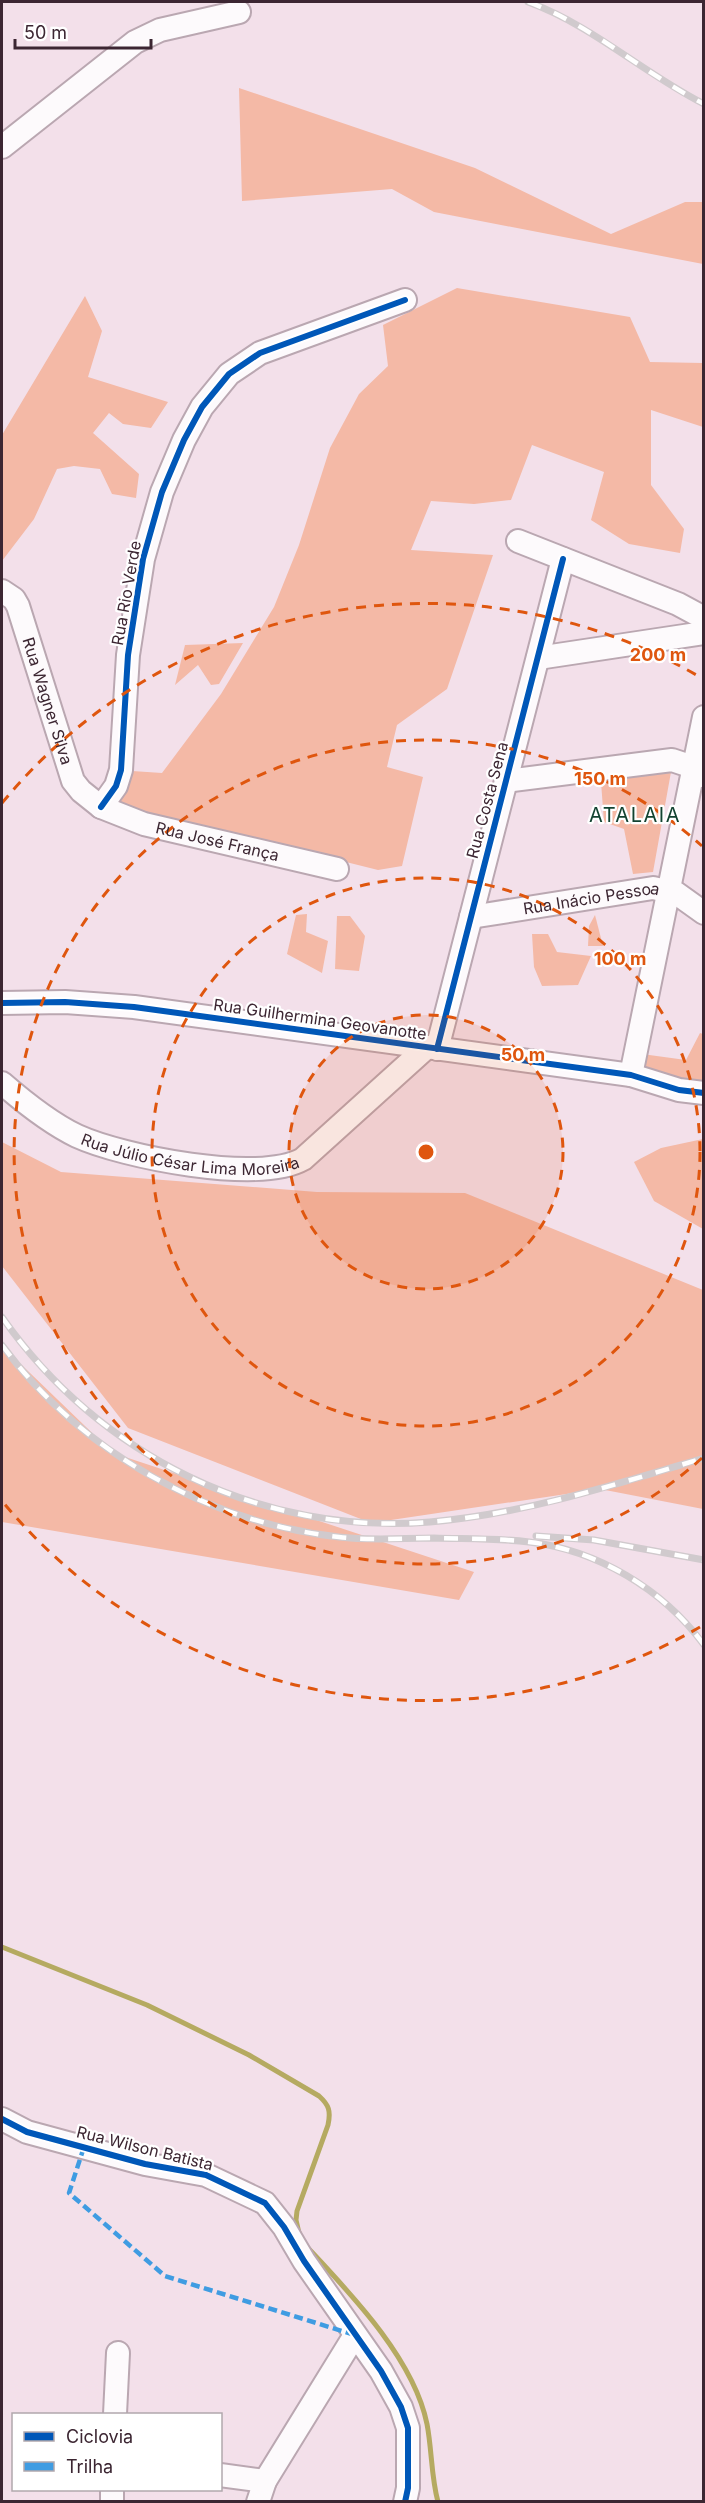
<svg xmlns="http://www.w3.org/2000/svg" width="705" height="2503" font-family="Inter,sans-serif">
<style>
.forest{fill:#f4b9a6}
.lines{fill:none;stroke-linecap:round;stroke-linejoin:round}
.stream{stroke:#b5aa61;stroke-width:5}
.minor-casing{stroke:#baa7b1;stroke-width:26}
.minor{stroke:#fdfafc;stroke-width:22}
.rail-casing{stroke:#d0cacd;stroke-width:7}
.rail{stroke:#fff;stroke-width:4.5;stroke-dasharray:14;stroke-linecap:butt}
.quiet{stroke:#3f9ce2;stroke-width:4.5;stroke-dasharray:9 4.5;stroke-linecap:butt}
.cycleway-casing{stroke:#fff;stroke-width:10}
.cycleway{stroke:#0057b8;stroke-width:6}
.ring{fill:none;stroke:#df560e;stroke-width:3;stroke-dasharray:10 8}
.labels{text-anchor:middle;dominant-baseline:central;stroke-width:4.5;stroke-linejoin:round;paint-order:stroke}
.street-label{font-size:16px;fill:#3c2632;stroke:#fff}
.quarter-label{font-size:20px;letter-spacing:1.5px;fill:#134331;stroke:#fff}
.centre{fill:#df560e;stroke:#fff;stroke-width:3}
.ring-label{font-size:18px;text-anchor:middle;font-weight:bold;fill:#df560e;stroke:#fff;stroke-width:4.5;stroke-linejoin:round;paint-order:stroke}
</style>
<rect width="100%" height="100%" fill="#f3e0ea"/>
<!-- forest -->
<g class="forest">
<path d="M239 88 475 168 611 234 685 202H703V264L434 212 392 189 242 201Z"/>
<path d="M457 288 630 317 650 362 703 363V427L651 410V485L684 529 680 553 629 544 591 520 604 472 532 445 511 500 474 504 431 501 411 550 493 555 447 689 397 725 387 767 423 777 402 866 378 870 115 804 132 771 162 773 221 694 274 607 299 545 330 448 359 394 388 366 383 325Z"/>
<path d="M85 296 102 331 88 377 168 402 151 428 123 424 109 413 93 433 139 474 136 498 112 494 100 469 74 466 57 469 34 519 2 561V435Z"/>
<path d="M243 643 219 684 211 685 198 665 175 685 185 645Z"/>
<path d="M671 772 653 872 633 874 624 829 604 822 601 782Z"/>
<path d="M307 914 306 932 328 941 322 973 287 954 296 915Z"/>
<path d="M595 915 603 946H588L589 926Z"/>
<path d="M337 916H350L365 936 359 971 335 969Z"/>
<path d="M532 934H548L557 952 591 956 578 985 542 986 534 967Z"/>
<path d="M700 1033 703 1034V1082L641 1072 642 1054 686 1060Z"/>
<path d="M703 1139H704L703 1229 654 1201 634 1162 661 1148Z"/>
<path d="M2 1142 61 1172 317 1192 465 1193 703 1290V1509L600 1489 371 1523 128 1428 2 1266Z"/>
<path d="M2 1346 113 1453 474 1572 459 1600 2 1522Z"/>
</g>
<g class="lines">
<!-- stream -->
<g class="stream">
<path d="M2 1947 147 2005 249 2055 319 2096C329 2105 331 2111 328 2125L297 2211 296 2220 299 2233"/>
<path d="M307 2247C351 2294 414 2359 427 2424 432 2450 431 2476 438 2502"/>
</g>
<!-- minor casing -->
<g class="minor-casing">
<g id="minor">
<path d="M2 147 135 42 160 30 239 12"/>
<path d="M518 541 678 604 704 618"/>
<path id="s1" d="M2 591 14 599 18 606 73 781 81 791 101 807 144 824 337 869"/>
<path d="M538 658 704 633"/>
<path d="M506 781 672 760 687 765 702 776"/>
<path d="M101 807 116 786 121 770 128 655 143 559 162 492 184 440 202 407 229 374 260 353 405 300"/>
<path id="s2" d="M471 917 653 888 676 893 704 913"/>
<path d="M2 1003 65 1002 134 1007 631 1075 679 1090 704 1093"/>
<path d="M437 1049 563 559"/>
<path d="M631 1075 704 717"/>
<path id="s3" d="M2 1083C25 1103 50 1123 77 1136 123 1157 259 1184 303 1159L427 1047"/>
<path d="M2 2119 27 2132 145 2164 206 2175 265 2203 284 2227 304 2261 381 2371 401 2407 408 2428V2488L405 2502"/>
<path d="M115 2414 118 2353"/>
<path d="M220 2475 265 2481"/>
<path d="M112 2502V2490"/>
<path d="M258 2502 265 2481 355 2335"/>
</g>
</g>
<!-- minor -->
<use href="#minor" class="minor"/>
<!-- rail casing -->
<g class="rail-casing">
<g id="rail">
<path d="M528 2C592 25 643 73 704 104"/>
<path d="M2 1317C98 1455 261 1536 430 1522 524 1514 614 1485 704 1458"/>
<path d="M2 1345C81 1452 206 1522 339 1537 371 1541 402 1538 434 1538 465 1539 497 1538 529 1542 597 1550 663 1589 704 1645"/>
<path d="M536 1536 594 1540 704 1560"/>
</g>
</g>
<!-- rail -->
<use href="#rail" class="rail"/>
<!-- quiet -->
<path class="quiet" d="M84 2147 69 2193 165 2276 355 2335"/>
<!-- cycleway casing -->
<g class="cycleway-casing">
<g id="cycleway">
<path d="M101 807 116 786 121 770 128 655 143 559 162 492 184 440 202 407 229 374 260 353 405 300"/>
<path d="M2 1003 65 1002 134 1007 631 1075 679 1090 704 1093"/>
<path d="M437 1049 563 559"/>
<path d="M2 2119 27 2132 145 2164 206 2175 265 2203 284 2227 304 2261 381 2371 401 2407 408 2428V2488L405 2502"/>
</g>
</g>
<!-- cycleway -->
<use href="#cycleway" class="cycleway"/>
</g>
<!-- distance rings -->
<circle cx="426" cy="1152" r="137" fill="#df560e" fill-opacity=".12"/>
<g class="ring">
<circle cx="426" cy="1152" r="137"/>
<circle cx="426" cy="1152" r="274"/>
<path d="M702 1458A412 412 0 1 1 702 846"/>
<path d="M700 1627A549 549 0 0 1 2 1501M2 803A549 549 0 0 1 700 677"/>
</g>
<g class="labels">
<!-- street labels -->
<g class="street-label">
<text transform="translate(126 593) rotate(-80)">Rua Rio Verde</text>
<text stroke="none"><textPath href="#s1" startOffset="122">Rua Wagner Silva</textPath></text>
<text transform="translate(487 800) rotate(-75)">Rua Costa Sena</text>
<text stroke="none"><textPath href="#s1" startOffset="366">Rua José França</textPath></text>
<text stroke="none"><textPath href="#s2" startOffset="122">Rua Inácio Pessoa</textPath></text>
<text transform="translate(320 1019) rotate(8)">Rua Guilhermina Geovanotte</text>
<text stroke="none"><textPath href="#s3" startOffset="208">Rua Júlio César Lima Moreira</textPath></text>
<text transform="translate(145 2148) rotate(14)">Rua Wilson Batista</text>
</g>
<!-- quarter labels -->
<g class="quarter-label">
<text x="635" y="815">ATALAIA</text>
</g>
</g>
<circle cx="426" cy="1152" r="9" class="centre"/>
<g class="ring-label">
<text x="658" y="661">200 m</text>
<text x="600" y="785">150 m</text>
<text x="620" y="965">100 m</text>
<text x="523" y="1061">50 m</text>
</g>
<!-- border -->
<rect width="705" height="2503" fill="none" stroke="#3c2632" stroke-width="6"/>
<!-- legend -->
<rect x="12" y="2413" width="210" height="78" fill="#ffffff" stroke="#b1a8ad" stroke-width="1.5"/>
<rect x="24" y="2432" width="30" height="9" fill="#0057b8" stroke="#b1a8ad" stroke-width="1.5"/>
<text x="66" y="2443" font-size="18" fill="#3c2632">Ciclovia</text>
<rect x="24" y="2462" width="30" height="9" fill="#3f9ce2" stroke="#b1a8ad" stroke-width="1.5"/>
<text x="66" y="2473" font-size="18" fill="#3c2632">Trilha</text>
<!-- scale -->
<path d="M15 39v9h136v-9" fill="none" stroke="#3c2632" stroke-width="3"/>
<text x="24" y="39" font-size="18" fill="#3c2632" stroke="#ffffff" stroke-width="4.5" paint-order="stroke">50 m</text>
</svg>
